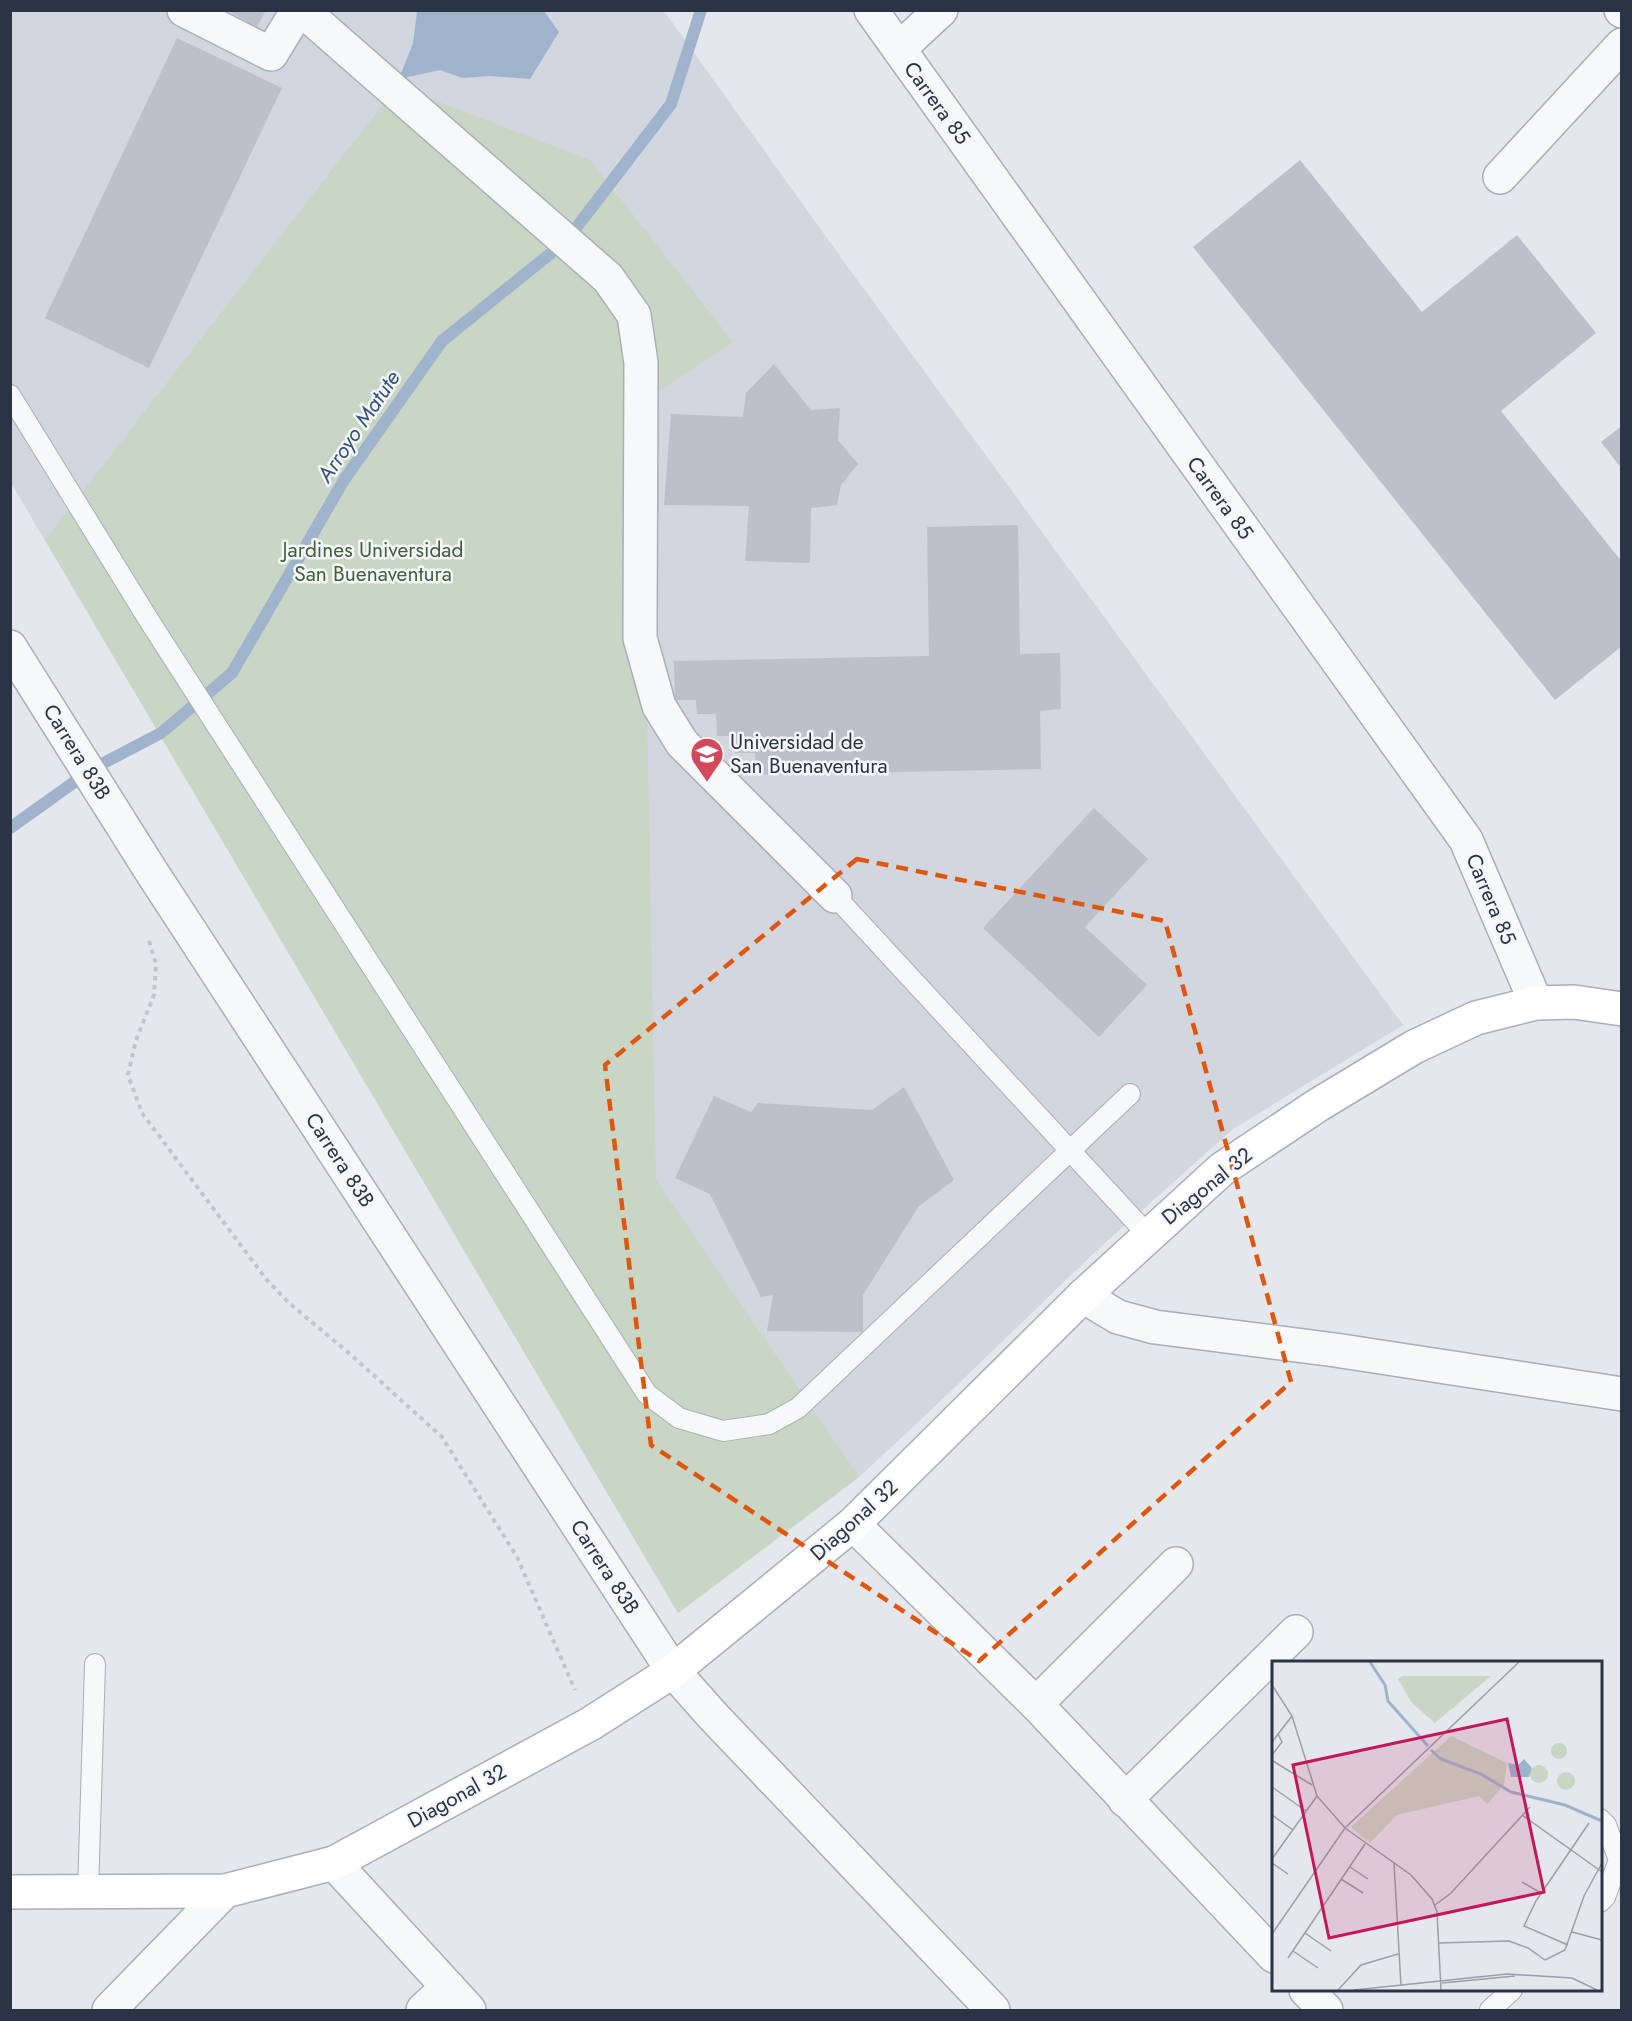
<svg xmlns="http://www.w3.org/2000/svg" width="1632" height="2021" font-family="Jost,sans-serif">
<style>
.built{fill:#d2d6de}
.green{fill:#c9d6c5}
.water{fill:#9fb4cc}
.lines{fill:none;stroke-linecap:round;stroke-linejoin:round}
.stream{stroke:#9fb4cc;stroke-width:12}
.building{fill:#bbc0ca}
.lane-casing{stroke:#a9aeb7;stroke-width:22}
.street-casing{stroke:#a9aeb7;stroke-width:36}
.secondary-casing{stroke:#a9aeb7;stroke-width:36}
.path{stroke:#c2c5cb;stroke-width:4;stroke-dasharray:4.5 4.5;stroke-linecap:butt}
.lane{stroke:#f7f8fa;stroke-width:20}
.street{stroke:#f7f8fa;stroke-width:33}
.secondary{stroke:#fff;stroke-width:33}
.marked{fill:none;stroke:#df570f;stroke-width:4.5;stroke-dasharray:12 8;stroke-linejoin:round}
.labels{text-anchor:middle;dominant-baseline:central;stroke-width:5;stroke-linejoin:round;paint-order:stroke}
.street-label{font-size:21px;fill:#2b3445;stroke:#f4f6f9}
.park-label{font-size:21px;fill:#3f6138;stroke:#f4f6f9}
.poi-label{font-size:21px;fill:#2b3445;stroke:#f4f6f9;text-anchor:start}
.water-label{font-size:22px;font-style:italic;fill:#34527a;stroke:#f4f6f9}
.inset-river{fill:none;stroke:#9fb4cc;stroke-width:3}
.inset-road{fill:none;stroke:#9a9fa9;stroke-width:1.5}
.view{fill:#c2185b;fill-opacity:0.15;stroke:#c2185b;stroke-width:3}
.inset-edge{fill:none;stroke:#2b3445;stroke-width:3}
</style>
<rect width="100%" height="100%" fill="#e4e7ec"/>
<!-- built -->
<path class="built" d="M11 11H664L842 259 1403 1025 1233 1129 1093 1254 929 1412 859 1477 678 1613 11 483Z"/>
<!-- green -->
<path class="green" d="M397 86 590 160 733 342 641 403 656 1180 859 1477 678 1613 45 540Z"/>
<!-- water -->
<path class="water" d="M419 11H544L559 32 530 79 490 76 462 78 440 70 399 79 413 43 417 12Z"/>
<g class="lines">
<!-- stream -->
<path class="stream" d="M10 828 94 768 161 733 232 673 344 480 442 341 566 241 671 104 701 10"/>
</g>
<!-- building -->
<g class="building">
<path d="M227 10H266L257 27Z"/>
<path d="M177 38 282 88 149 368 45 318Z"/>
<path d="M1300 160 1422 312 1517 235 1596 333 1501 411 1622 562V646L1555 700 1193 247Z"/>
<path d="M774 364 811 410 840 408 838 440 858 464 841 485 837 505 811 508 810 563 745 561 749 506 664 505 671 414 743 417 746 393Z"/>
<path d="M1622 426V469L1601 442Z"/>
<path d="M1018 525 1020 654 1060 653 1061 709 1040 711 1041 769 756 775 755 753H735V736H717L716 714H697L696 700H675L674 661 929 656 927 527Z"/>
<path d="M1094 808 1148 859 1085 927 1147 985 1099 1037 983 928Z"/>
<path d="M904 1087 954 1180 919 1206 863 1295V1332L767 1331 773 1295 761 1297 710 1194 675 1178 714 1096 751 1112 758 1103 872 1110Z"/>
</g>
<g class="lines">
<!-- lane casing -->
<g class="lane-casing">
<g id="lane">
<path d="M10 395 150 622 647 1394 679 1418 723 1431 769 1424 798 1408 1130 1094"/>
<path d="M835 896 1148 1235"/>
<path d="M1600 1819 1606 1825 1619 1860 1605 1897 1600 1902"/>
<path d="M88 1892 95 1664"/>
<path d="M1490 2010 1512 1990"/>
</g>
</g>
<!-- street casing -->
<g class="street-casing">
<g id="street">
<path d="M184 10 271 54 298 10"/>
<path d="M302 10 608 278 634 315 641 363 640 638 659 706 682 743 835 896"/>
<path d="M871 10 1466 840 1536 1003"/>
<path d="M1621 10 1622 11"/>
<path d="M899 49 941 10"/>
<path d="M1500 177 1622 45"/>
<path d="M10 647 151 871 673 1671 713 1716 993 2010"/>
<path d="M1083 1296 1118 1317 1155 1327 1335 1350 1622 1394"/>
<path d="M853 1524 1036 1704 1274 1956"/>
<path d="M1036 1704 1176 1564"/>
<path d="M1125 1800 1296 1632"/>
<path d="M334 1863 469 2010"/>
<path d="M1306 1990 1326 2010"/>
<path d="M109 2010 225 1891"/>
<path d="M423 2010 448 1987"/>
</g>
</g>
<!-- secondary casing -->
<g class="secondary-casing">
<path id="secondary" d="M10 1892 225 1891 334 1863 590 1724 673 1671 853 1524 1083 1296 1222 1169 1318 1105 1414 1047 1476 1018 1536 1003 1574 1002 1622 1009"/>
</g>
<!-- path -->
<path class="path" d="M149 941 156 964 154 995 136 1040 128 1075 142 1113 266 1279 289 1303 350 1354 442 1437 517 1557 575 1690"/>
<!-- lane -->
<use href="#lane" class="lane"/>
<!-- street -->
<use href="#street" class="street"/>
<!-- secondary -->
<use href="#secondary" class="secondary"/>
</g>
<!-- marked area -->
<path class="marked" d="M857 859 1165 921 1291 1382 979 1661 651 1445 605 1065Z"/>
<!-- icons -->
<defs>
<g id="university-pin" transform="scale(1.725)"><path d="M0 17L-7.5 6A9.5 9.5 0 1 1 7.5 6Z" fill="#d1495b" stroke="#f4f6f9"/><path d="M0-5L7-2L0 1L-7-2ZM-4 1L0 2.5L4 1V4Q0 6-4 4Z" fill="#fff"/></g>
</defs>
<g fill-rule="evenodd">
<use href="#university-pin" x="707" y="754"/>
</g>
<g class="labels">
<!-- street labels -->
<g class="street-label">
<text transform="translate(937 103) rotate(54)">Carrera 85</text>
<text transform="translate(1220 498) rotate(54)">Carrera 85</text>
<text transform="translate(77 752) rotate(58)">Carrera 83B</text>
<text transform="translate(1491 899) rotate(67)">Carrera 85</text>
<text transform="translate(340 1160) rotate(57)">Carrera 83B</text>
<text transform="translate(1207 1186) rotate(-39)">Diagonal 32</text>
<text transform="translate(854 1520) rotate(-42)">Diagonal 32</text>
<text transform="translate(605 1567) rotate(57)">Carrera 83B</text>
<text transform="translate(457 1796) rotate(-29)">Diagonal 32</text>
</g>
<!-- park labels -->
<g class="park-label">
<text x="373" y="550">Jardines Universidad<tspan x="373" dy="24">San Buenaventura</tspan></text>
</g>
<!-- poi labels -->
<g class="poi-label">
<text x="730" y="742">Universidad de<tspan x="730" dy="24">San Buenaventura</tspan></text>
</g>
<!-- water labels -->
<g class="water-label">
<text transform="translate(358 426) rotate(-56)">Arroyo Matute</text>
</g>
</g>
<!-- overview -->
<g transform="translate(1272 1661)">
<rect width="330" height="330" fill="#e4e7ec"/>
<path d="M130 15H219L163 62 140 42 126 18ZM179 75 235 102 232 124 215 143 207 135 125 154 98 182 79 166ZM279 90a8 8 0 1 1 16 0a8 8 0 1 1-16 0ZM258 113a9 9 0 1 1 18 0a9 9 0 1 1-18 0ZM285 120a9 9 0 1 1 18 0a9 9 0 1 1-18 0Z" fill="#c9d6c5"/>
<path d="M252 98 260 107 257 116H239L236 102 246 104Z" fill="#9fb4cc"/>
<path class="inset-river" d="M98 1 113 24 116 40 156 85M159 89 169 98 209 113 239 131 293 144 330 160"/>
<path class="inset-road" d="M0 24 20 55 45 135 73 167 139 214 160 238 165 251 169 329M0 81 20 55M0 94 10 81 6 73M1 100 40 124M0 126 34 150M0 154 21 169M250 154 330 211M0 198 45 135M0 202 16 213M122 202 129 325M78 206 96 218M69 218 91 232M250 221 269 232M163 244 179 232 258 146M300 271 330 279M33 272 59 290M0 273 73 167 247 1M167 282 237 280 256 287 273 299M296 284 252 265 264 240 317 162M21 290 46 307M16 297 93 183M273 299 293 289 312 235 330 202M170 322 243 315M66 329 89 304 126 293M82 329 235 313 300 317 325 329"/>
<path class="view" d="M235 58 272 231 57 277 21 104Z"/>
<rect width="330" height="330" class="inset-edge"/>
</g>
<!-- border -->
<rect width="1632" height="2021" fill="none" stroke="#2b3445" stroke-width="24"/>
</svg>
